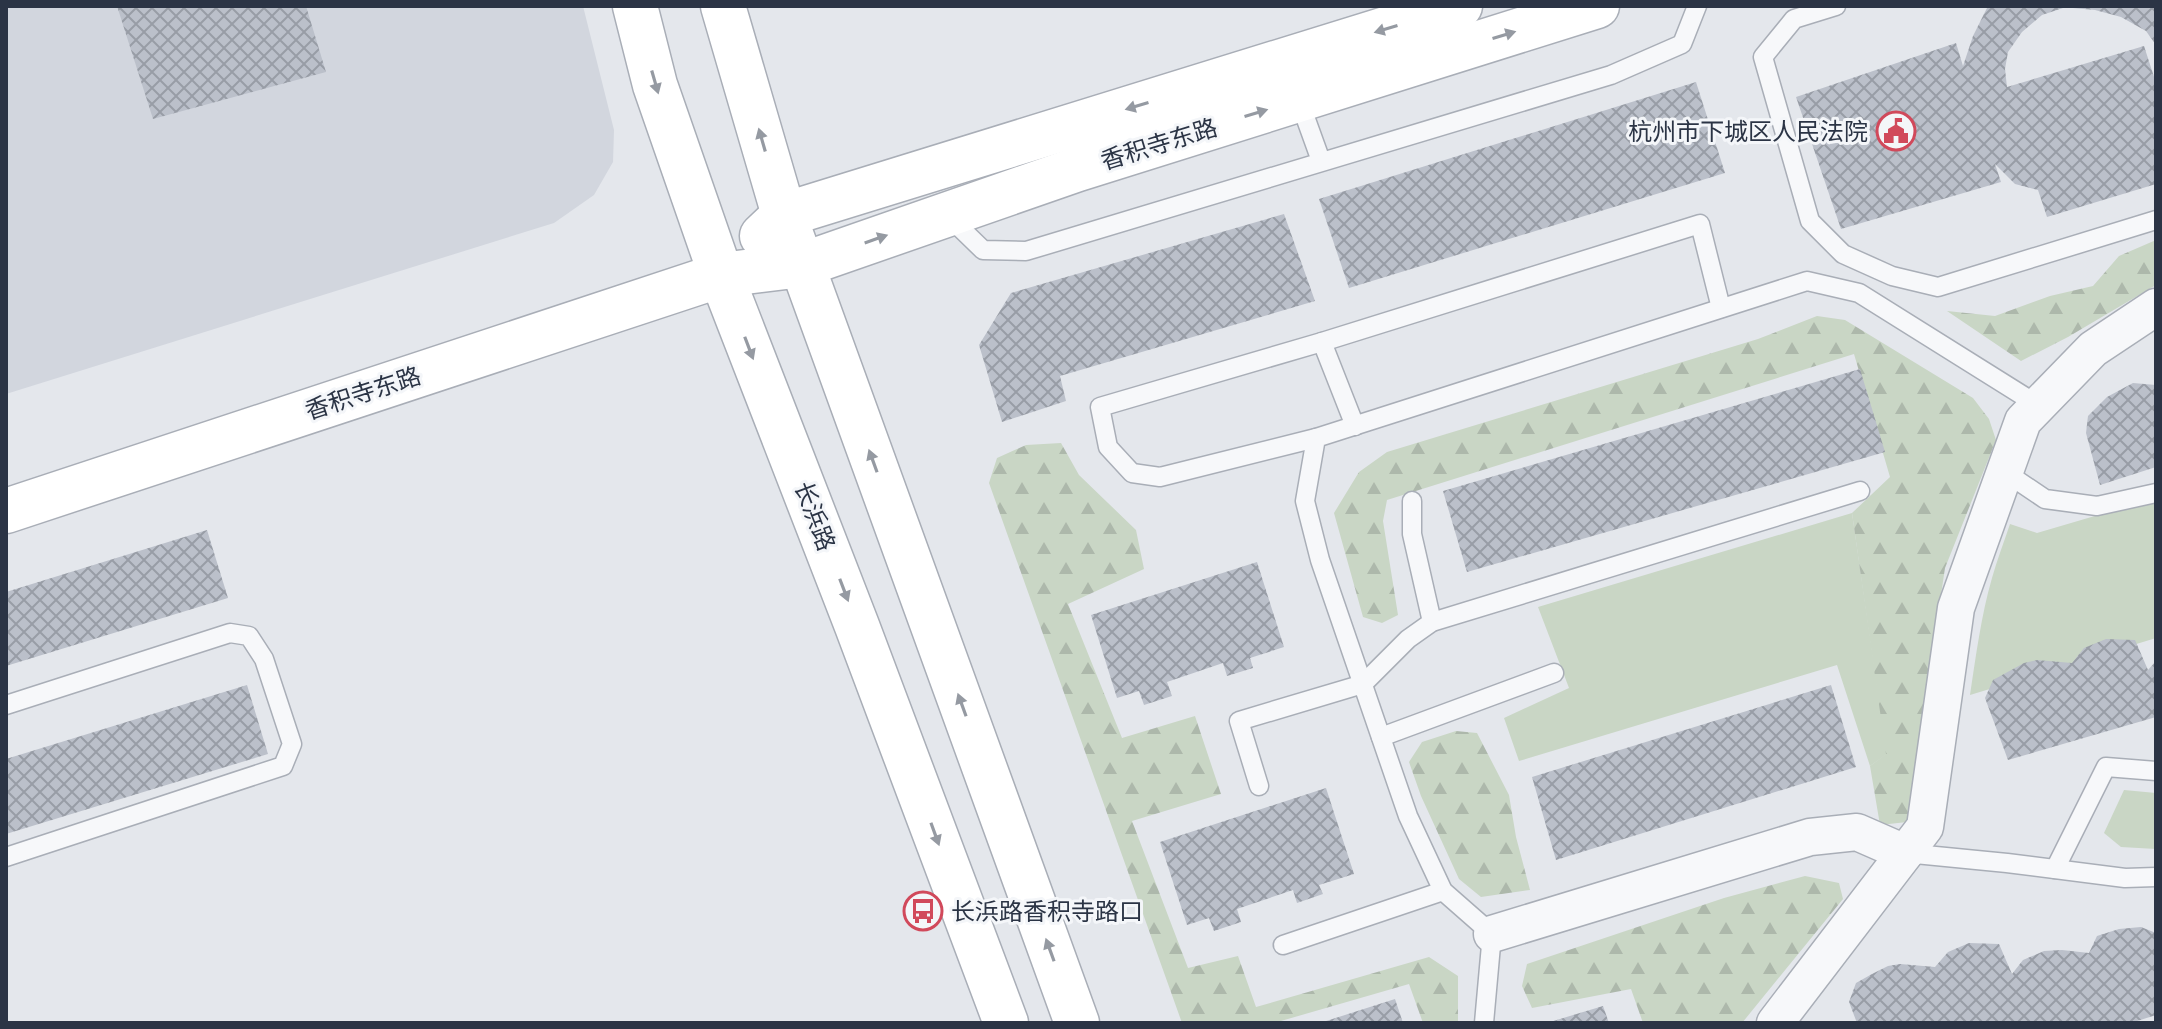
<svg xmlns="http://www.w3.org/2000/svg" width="2162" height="1029" font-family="Figtree,'Noto Sans SC',sans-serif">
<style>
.built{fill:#d2d6de}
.green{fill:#c9d6c5}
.forest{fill:url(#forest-firs)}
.building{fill:url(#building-cross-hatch)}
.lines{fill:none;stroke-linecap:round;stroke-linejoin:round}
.lane-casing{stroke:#a9aeb7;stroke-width:21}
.street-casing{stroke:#a9aeb7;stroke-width:39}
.secondary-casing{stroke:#a9aeb7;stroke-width:47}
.lane{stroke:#f7f8fa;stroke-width:18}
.street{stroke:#f7f8fa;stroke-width:36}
.secondary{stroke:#fff;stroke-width:44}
.oneway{fill:#959aa2}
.labels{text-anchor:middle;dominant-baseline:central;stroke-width:6;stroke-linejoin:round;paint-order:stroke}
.poi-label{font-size:24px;fill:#2b3445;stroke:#f4f6f9;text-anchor:end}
.street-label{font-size:24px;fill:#2b3445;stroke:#f4f6f9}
</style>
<defs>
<pattern id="forest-firs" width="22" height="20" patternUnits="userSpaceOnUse" patternTransform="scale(2)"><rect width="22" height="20" fill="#c9d6c5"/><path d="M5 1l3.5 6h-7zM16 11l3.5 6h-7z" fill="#adb8ab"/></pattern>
<pattern id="building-cross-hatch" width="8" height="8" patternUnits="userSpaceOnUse" patternTransform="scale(2)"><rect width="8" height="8" fill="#bbc0ca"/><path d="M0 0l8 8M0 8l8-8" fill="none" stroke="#989da6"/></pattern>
</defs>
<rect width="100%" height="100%" fill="#e4e7ec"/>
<!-- built -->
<path class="built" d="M6 6H583L614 130 613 162 594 195 554 223 6 394Z"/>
<!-- green -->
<g class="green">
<path d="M2156 498V638L1970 695C1976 656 1981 616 1992 578 1997 560 2004 542 2010 524L2037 533Z"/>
<path d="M1852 513 1887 754 1870 766 1837 665 1519 761 1504 718 1569 688 1538 607Z"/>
<path d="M2124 790 2156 793V849L2121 847 2104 833Z"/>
</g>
<!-- forest -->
<g class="forest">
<path d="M2156 240V285L2068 337 2021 361 1947 311 1995 316 2050 296 2093 286 2119 256Z"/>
<path d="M1817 316 1845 320 1973 398 1989 419 1996 440 1945 568 1907 822 1880 825 1870 766 1886 754 1852 513 1890 477 1854 354 1387 500 1383 521 1398 615 1382 623 1363 617 1334 513 1359 472 1387 452 1758 339Z"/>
<path d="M1061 443 1079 475 1136 530 1144 569 1068 604 1122 738 1195 716 1221 794 1132 821 1188 968 1238 956 1256 1007 1429 957 1458 976V1023H1423L1409 984 1274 1023H1182L989 483 997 458 1026 445Z"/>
<path d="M1456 731 1477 733 1509 795 1516 837 1530 890 1481 897 1459 879 1421 796 1409 762 1422 742Z"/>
<path d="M1805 876 1839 883 1843 899 1742 1023H1643L1631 989 1532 1008 1522 986 1527 964 1724 898Z"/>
</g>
<!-- building -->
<g class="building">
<path d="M117 6H306L326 72 153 119Z"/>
<path d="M1988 6H2069L2042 15 2022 32 2008 52 2005 69 2007 87 2144 46 2156 83V184L2047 217 2038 190 2015 184 1995 164 2001 182 1841 229 1796 97 1956 43 1963 66 1973 36Z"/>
<path d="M2073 6H2156V45L2146 31 2121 17 2095 10 2073 8Z"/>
<path d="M1696 82 1725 173 1349 288 1319 199Z"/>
<path d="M1284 214 1315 301 1060 376 1066 401 1002 422 979 345 1011 293Z"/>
<path d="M1860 369 1885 452 1467 572 1443 491Z"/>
<path d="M2133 383 2156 385V467L2100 485 2086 433 2088 416 2107 397Z"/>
<path d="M207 530 228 598 6 666V592Z"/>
<path d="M1257 562 1284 647 1250 658 1253 668 1227 676 1223 663 1167 682 1172 696 1144 705 1139 691 1117 698 1091 615Z"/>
<path d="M2106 639 2135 640 2148 670 2156 661V717L2008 760 1985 698 1993 680 2024 663 2037 660 2072 663 2084 648Z"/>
<path d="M247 685 268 754 6 834V759Z"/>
<path d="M1831 685 1856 767 1556 860 1532 777Z"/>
<path d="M1326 788 1354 874 1319 885 1323 894 1297 903 1293 890 1237 909 1241 922 1214 931 1209 918 1187 925 1160 842Z"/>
<path d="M2141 927 2156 933V1015L2131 1023H2020V1021L2013 1023H1857L1849 1002 1856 983 1872 974 1888 966 1900 964 1935 967 1948 952 1969 943 1999 944 2012 974 2023 960 2044 951 2062 950 2089 953 2097 936 2119 929Z"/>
<path d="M1395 999 1403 1023H1323V1022Z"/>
<path d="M1603 1006 1609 1023H1550V1022Z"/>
</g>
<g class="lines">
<!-- lane casing -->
<g class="lane-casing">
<g id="lane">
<path d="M1836 6 1794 19 1763 57 1810 221 1843 254 1892 276 1938 287 2156 220"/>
<path d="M1299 100 1321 161"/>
<path d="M948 216 983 250 1026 251 1611 75 1682 44 1697 6"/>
<path d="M1322 342 1355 426"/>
<path d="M1316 438 1160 477 1132 473 1108 447 1100 407 1322 342 1700 224 1721 308"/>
<path d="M2005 472 2045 499 2097 506 2156 493"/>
<path d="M1412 501V534L1432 622"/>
<path d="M6 705 230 633 249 636 264 659 292 744 283 766 6 857"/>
<path d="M1381 737 1554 673"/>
<path d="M1259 786 1239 721 1363 684 1408 639 1432 622 1860 491"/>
<path d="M1905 853 2007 863 2125 878 2156 877"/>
<path d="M2055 869 2106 767 2156 771"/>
<path d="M1283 945 1443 891"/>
<path d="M1484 1023 1492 934 1443 891 1408 816 1320 560 1305 501 1316 438 1807 281 1859 293 2038 405"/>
</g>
</g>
<!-- street casing -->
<g class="street-casing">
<g id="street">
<path d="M1492 934 1810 837 1857 832 1905 853"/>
<path d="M1775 1023 1925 827 1956 608 2023 421 2093 349 2156 307"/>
</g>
</g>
<!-- secondary casing -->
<g class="secondary-casing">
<g id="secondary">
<path d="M635 6 655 85 721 275 857 626 1006 1023"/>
<path d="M723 6 784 215 1077 1023"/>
<path d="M762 236 784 215 1460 6"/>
<path d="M6 511 721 275 802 265 1078 169 1597 6"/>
</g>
</g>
<!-- lane -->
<use href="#lane" class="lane"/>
<!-- street -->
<use href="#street" class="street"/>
<!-- secondary -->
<use href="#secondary" class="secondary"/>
</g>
<!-- one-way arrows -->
<defs><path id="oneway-solid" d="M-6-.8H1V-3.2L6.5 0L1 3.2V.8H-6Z" transform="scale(2)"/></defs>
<g class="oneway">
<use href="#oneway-solid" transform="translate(1386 29) rotate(163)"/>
<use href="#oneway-solid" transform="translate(1504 35) rotate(-17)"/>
<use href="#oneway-solid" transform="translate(655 82) rotate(74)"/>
<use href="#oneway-solid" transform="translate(1137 106) rotate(163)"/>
<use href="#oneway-solid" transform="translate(1256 113) rotate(-17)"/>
<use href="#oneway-solid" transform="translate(762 140) rotate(-106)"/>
<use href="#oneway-solid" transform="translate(876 239) rotate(-19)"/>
<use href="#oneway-solid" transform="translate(749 348) rotate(69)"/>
<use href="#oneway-solid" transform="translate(873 461) rotate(-110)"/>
<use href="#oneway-solid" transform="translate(844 590) rotate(69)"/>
<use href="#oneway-solid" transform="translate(962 705) rotate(-110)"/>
<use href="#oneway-solid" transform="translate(935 834) rotate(70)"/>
<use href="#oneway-solid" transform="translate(1050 950) rotate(-110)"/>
</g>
<!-- icons -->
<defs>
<g id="civic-ring" transform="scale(2)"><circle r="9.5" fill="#f4f6f9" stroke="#d1495b" stroke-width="1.5"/><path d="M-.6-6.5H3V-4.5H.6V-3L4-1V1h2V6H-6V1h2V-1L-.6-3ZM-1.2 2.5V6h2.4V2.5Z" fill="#d1495b"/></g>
<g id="bus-ring" transform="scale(2)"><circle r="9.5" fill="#f4f6f9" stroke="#d1495b" stroke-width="1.5"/><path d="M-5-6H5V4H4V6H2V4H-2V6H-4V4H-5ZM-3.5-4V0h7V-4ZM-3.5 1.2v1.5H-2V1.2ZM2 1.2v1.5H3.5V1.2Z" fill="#d1495b"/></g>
</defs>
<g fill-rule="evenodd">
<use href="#civic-ring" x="1896" y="131"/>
<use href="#bus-ring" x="923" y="911"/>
</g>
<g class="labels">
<!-- poi labels -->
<g class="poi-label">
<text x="1868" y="131">杭州市下城区人民法院</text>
<text x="951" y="911" text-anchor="start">长浜路香积寺路口</text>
</g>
<!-- street labels -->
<g class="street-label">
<text transform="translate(1159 144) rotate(-17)">香积寺东路</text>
<text transform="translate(363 393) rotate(-18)">香积寺东路</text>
<text transform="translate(815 516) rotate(69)">长浜路</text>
</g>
</g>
<!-- border -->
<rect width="2162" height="1029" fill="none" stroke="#2b3445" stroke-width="16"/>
</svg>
